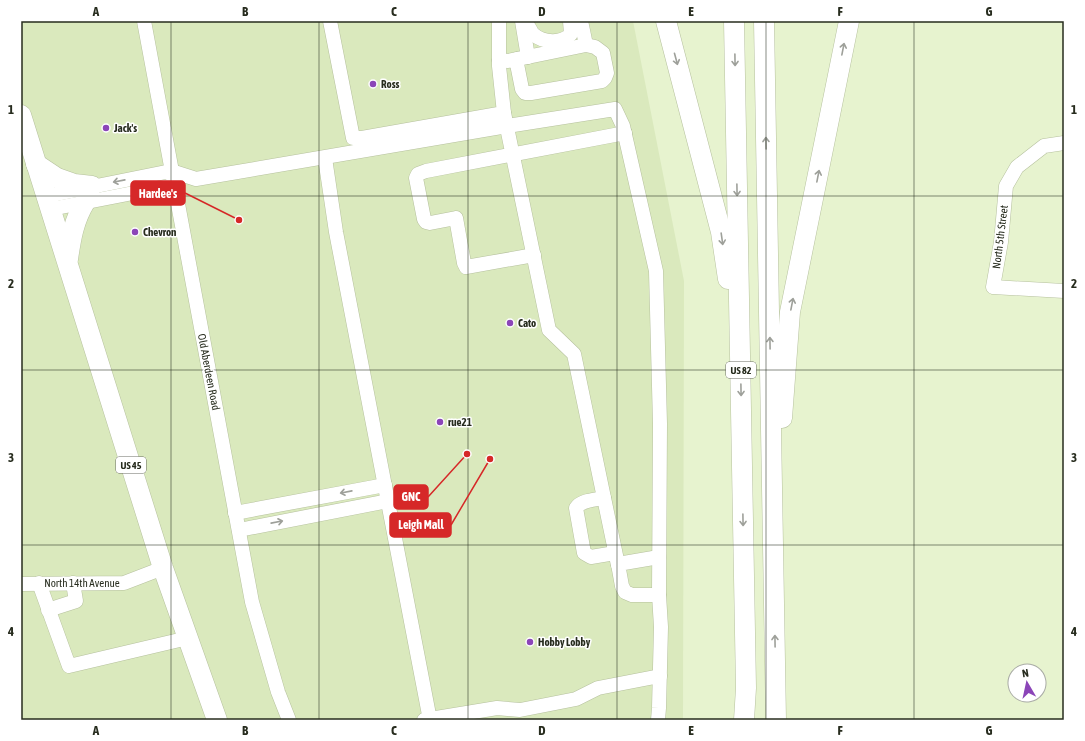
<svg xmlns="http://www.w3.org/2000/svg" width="1085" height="741" font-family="'Asap Condensed',sans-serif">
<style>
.built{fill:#dae9bd}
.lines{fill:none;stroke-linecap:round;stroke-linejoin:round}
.minor-casing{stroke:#b6c19e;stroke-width:15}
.highway-casing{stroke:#b6c19e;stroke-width:21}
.minor{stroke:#fff;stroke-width:14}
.highway{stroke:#fff;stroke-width:20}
.oneway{stroke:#9ea09a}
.grid{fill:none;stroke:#272c1e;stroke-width:1;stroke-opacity:0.55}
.poi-dot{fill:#8b45b8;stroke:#fff;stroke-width:1.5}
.labels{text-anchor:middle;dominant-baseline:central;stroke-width:3;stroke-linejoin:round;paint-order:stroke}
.shield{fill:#fff;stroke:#686b62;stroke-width:1}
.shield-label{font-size:10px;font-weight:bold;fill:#272c1e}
.poi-label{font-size:11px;font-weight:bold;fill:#272c1e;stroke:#fff;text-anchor:start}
.street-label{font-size:11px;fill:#272c1e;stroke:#fff}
.leader{fill:none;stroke:#d62828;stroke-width:1.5}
.callout-dot{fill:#d62828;stroke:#fff;stroke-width:1.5}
.callout{fill:#d62828;stroke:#d62828;stroke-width:1.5}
.callout-label{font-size:12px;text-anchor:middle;font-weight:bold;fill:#fff}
.neatline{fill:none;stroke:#272c1e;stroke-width:1.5}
.grid-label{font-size:13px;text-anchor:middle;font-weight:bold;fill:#272c1e}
</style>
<rect width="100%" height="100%" fill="#e7f3cf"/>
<!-- built -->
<path class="built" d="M21 21H633L684 281 683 720H21Z"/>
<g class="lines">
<!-- minor casing -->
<g class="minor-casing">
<g id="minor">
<path d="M144 21 252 602 278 692 289 720"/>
<path d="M330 21 353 138H362L504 113 499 66V21"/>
<path d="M522 21 528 57"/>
<path d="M581 21 586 45"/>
<path d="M528 26C530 28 531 32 533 34 543 43 562 44 571 34L570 21"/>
<path d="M499 60 508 61 586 45 595 47 603 53 607 73 605 78 602 81 531 93H525L522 89 516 59"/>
<path d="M504 113 549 330 574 354 618 565"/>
<path d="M1064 143 1044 146 1017 167 1006 186 1001 242 993 287 1064 291"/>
<path d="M325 158 336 232 430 720"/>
<path d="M47 196 171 171 196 179 507 126 615 109 623 126 656 271 660 424 659 595"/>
<path d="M51 209 174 185"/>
<path d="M534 255 466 267 464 263 456 218 430 223 426 222 424 219 416 178 418 174 426 171 625 133"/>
<path d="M604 498C595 500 581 500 576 508L584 553 591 557 615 553"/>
<path d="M235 513 385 485"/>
<path d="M239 530 388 501"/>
<path d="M39 583 69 666 188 638"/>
<path d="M21 584 124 583 163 568"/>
<path d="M48 610 76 601 73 583"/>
<path d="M424 720 497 708 520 710 576 699 598 688 660 676"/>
<path d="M658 720 659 708 661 627 659 595H632L625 592 622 586 618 564 659 557"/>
</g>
</g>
<!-- highway casing -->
<g class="highway-casing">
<g id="highway">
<path d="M666 21 721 232 728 279"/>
<path d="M734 21 746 688 744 720"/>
<path d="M764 21 776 720"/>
<path d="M21 115 163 568 217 720"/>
<path d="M36 164 57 178 74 184 92 186"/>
<path d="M68 259C71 238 74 220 85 202"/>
<path d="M782 418 790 312 849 21"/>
</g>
</g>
<!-- minor -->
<use href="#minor" class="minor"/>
<!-- highway -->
<use href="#highway" class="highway"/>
</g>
<!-- one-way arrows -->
<defs><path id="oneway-shaft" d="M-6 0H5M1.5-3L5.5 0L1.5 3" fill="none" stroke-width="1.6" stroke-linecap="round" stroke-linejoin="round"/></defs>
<g class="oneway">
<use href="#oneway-shaft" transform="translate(843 49) rotate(-79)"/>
<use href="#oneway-shaft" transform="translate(676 59) rotate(75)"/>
<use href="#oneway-shaft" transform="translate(735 60) rotate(89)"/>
<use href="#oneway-shaft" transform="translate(766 143) rotate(-91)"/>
<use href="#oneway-shaft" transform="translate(818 176) rotate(-79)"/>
<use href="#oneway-shaft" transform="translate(119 181) rotate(169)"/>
<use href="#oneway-shaft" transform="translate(737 190) rotate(89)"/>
<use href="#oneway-shaft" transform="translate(722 239) rotate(82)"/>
<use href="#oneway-shaft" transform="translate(792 304) rotate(-79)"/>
<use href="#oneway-shaft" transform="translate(770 343) rotate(-91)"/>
<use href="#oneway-shaft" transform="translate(741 390) rotate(89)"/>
<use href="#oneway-shaft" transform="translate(346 492) rotate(169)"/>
<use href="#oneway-shaft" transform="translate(743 520) rotate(89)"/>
<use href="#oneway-shaft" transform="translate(277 522) rotate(-11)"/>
<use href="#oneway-shaft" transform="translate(775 641) rotate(-91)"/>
</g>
<!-- grid -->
<path class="grid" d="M171 21V720M319 21V720M468 21V720M617 21V720M766 21V720M914 21V720M21 196H1064M21 370H1064M21 545H1064"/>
<!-- markers -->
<g class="poi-dot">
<circle cx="373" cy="84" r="4"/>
<circle cx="106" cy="128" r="4"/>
<circle cx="135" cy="232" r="4"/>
<circle cx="510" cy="323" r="4"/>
<circle cx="440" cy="422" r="4"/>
<circle cx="530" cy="642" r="4"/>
</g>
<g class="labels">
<!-- shield labels -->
<g class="shield">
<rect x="726" y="362" width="30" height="16" rx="3"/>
<rect x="116" y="457" width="30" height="16" rx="3"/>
</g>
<g class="shield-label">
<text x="741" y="370">US 82</text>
<text x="131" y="465">US 45</text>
</g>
<!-- poi labels -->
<g class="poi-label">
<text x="381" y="84">Ross</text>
<text x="114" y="128">Jack's</text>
<text x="143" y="232">Chevron</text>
<text x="518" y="323">Cato</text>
<text x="448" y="422">rue21</text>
<text x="538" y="642">Hobby Lobby</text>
</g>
<!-- street labels -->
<g class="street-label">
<text transform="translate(1000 237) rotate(-83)">North 5th Street</text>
<text transform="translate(209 372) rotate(79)">Old Aberdeen Road</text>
<text x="82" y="583">North 14th Avenue</text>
</g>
</g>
<!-- callouts -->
<path class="leader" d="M239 220L185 193M467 454L428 497M490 459L451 525"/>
<g class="callout-dot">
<circle cx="239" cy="220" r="4"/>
<circle cx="467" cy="454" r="4"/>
<circle cx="490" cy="459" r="4"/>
</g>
<g class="callout">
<rect x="131" y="181" width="54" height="24" rx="4"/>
<rect x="394" y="485" width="34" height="24" rx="4"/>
<rect x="390" y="513" width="61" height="24" rx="4"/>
</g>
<g class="callout-label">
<text x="158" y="198">Hardee's</text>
<text x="411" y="501">GNC</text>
<text x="421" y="529">Leigh Mall</text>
</g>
<!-- border -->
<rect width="1085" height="741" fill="none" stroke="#ffffff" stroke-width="44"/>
<!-- north arrow -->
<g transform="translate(1027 683) rotate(351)"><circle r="19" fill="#ffffff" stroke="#a9aba5"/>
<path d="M0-3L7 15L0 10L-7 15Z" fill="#8b45b8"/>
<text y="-6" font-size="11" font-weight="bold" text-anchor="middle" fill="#272c1e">N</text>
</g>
<rect x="22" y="22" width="1041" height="697" class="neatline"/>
<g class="grid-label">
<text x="96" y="16">A</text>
<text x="245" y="16">B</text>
<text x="394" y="16">C</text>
<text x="542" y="16">D</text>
<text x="691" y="16">E</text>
<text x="840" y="16">F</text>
<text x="989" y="16">G</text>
<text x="11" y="114">1</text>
<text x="1074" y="114">1</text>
<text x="11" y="288">2</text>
<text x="1074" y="288">2</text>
<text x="11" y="462">3</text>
<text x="1074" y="462">3</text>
<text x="11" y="636">4</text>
<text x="1074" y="636">4</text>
<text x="96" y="735">A</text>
<text x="245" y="735">B</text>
<text x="394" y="735">C</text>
<text x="542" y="735">D</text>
<text x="691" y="735">E</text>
<text x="840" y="735">F</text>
<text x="989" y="735">G</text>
</g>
</svg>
